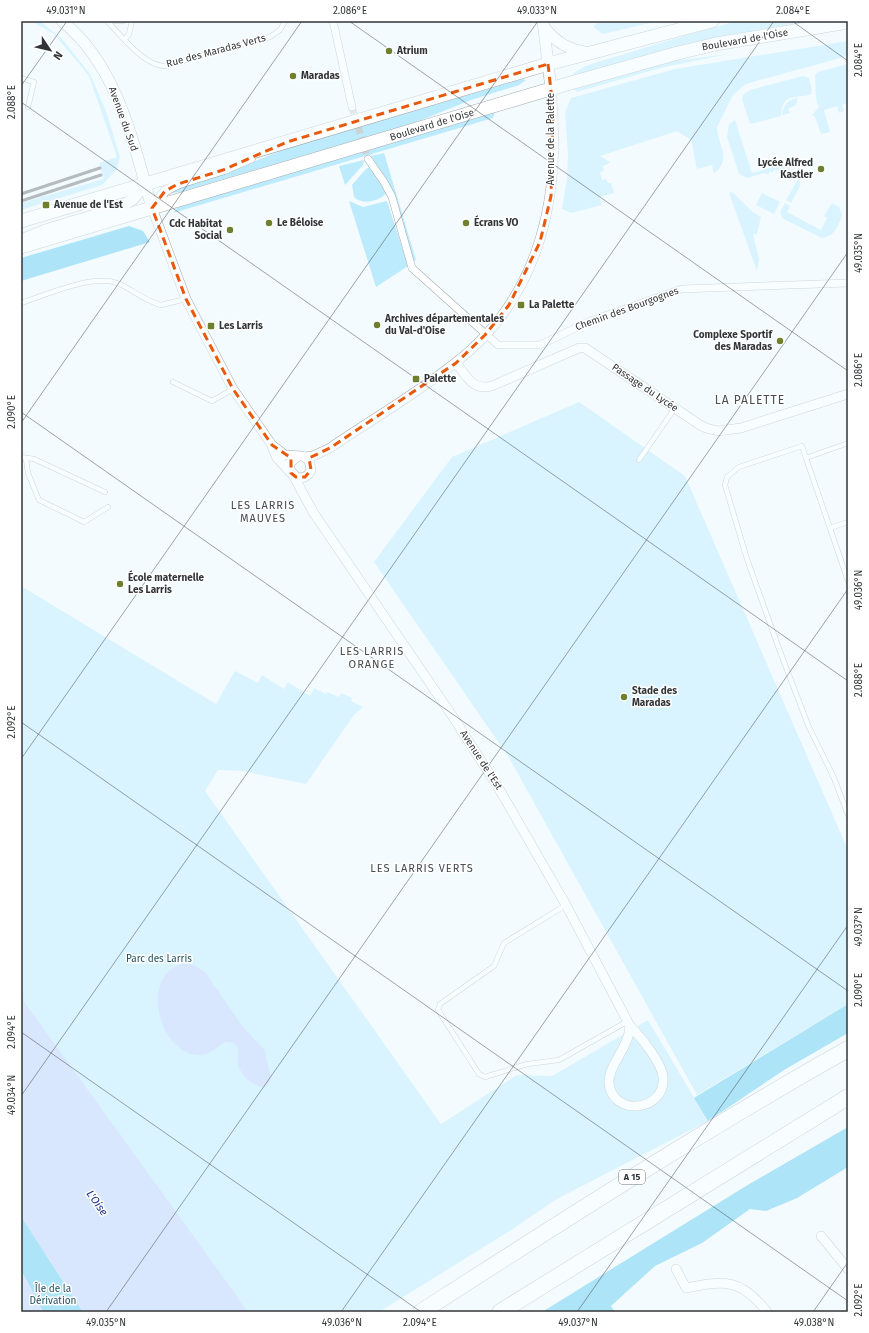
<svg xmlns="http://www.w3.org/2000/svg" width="869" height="1333" font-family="'Fira Sans',sans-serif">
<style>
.green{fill:#bcebfe}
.forest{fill:#5cc7ee}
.water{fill:#bbcffc}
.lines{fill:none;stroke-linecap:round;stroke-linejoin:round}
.pedestrian-tunnel{stroke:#ccd3d7;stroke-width:7;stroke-dasharray:7 3.5;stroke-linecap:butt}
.service-casing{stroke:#a2aaad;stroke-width:5.5}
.pedestrian-casing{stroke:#a2aaad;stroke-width:8}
.minor-casing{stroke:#a2aaad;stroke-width:10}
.tertiary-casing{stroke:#a2aaad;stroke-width:12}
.secondary-casing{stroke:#a2aaad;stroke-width:14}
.motorway-casing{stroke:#a2aaad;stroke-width:17}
.service{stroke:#fff;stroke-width:4.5}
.pedestrian{stroke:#fff;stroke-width:7}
.minor{stroke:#fff;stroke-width:9}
.tertiary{stroke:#fff;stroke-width:11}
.secondary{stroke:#fff;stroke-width:13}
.motorway{stroke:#fff;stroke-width:16}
.rail{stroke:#6a6e71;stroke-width:3}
.marked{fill:none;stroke:#e8590c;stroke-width:3;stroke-dasharray:8 5;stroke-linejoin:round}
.ticks{fill:none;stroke:#323537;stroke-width:1;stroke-opacity:0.45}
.poi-dot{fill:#6e7f2e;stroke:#fff;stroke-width:1.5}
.labels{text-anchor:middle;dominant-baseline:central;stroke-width:3;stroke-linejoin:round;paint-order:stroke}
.shield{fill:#fff;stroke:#707273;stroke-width:1}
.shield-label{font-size:9px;font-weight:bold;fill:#323537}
.street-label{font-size:10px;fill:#323537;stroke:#fff}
.poi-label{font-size:10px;font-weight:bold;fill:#323537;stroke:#fff;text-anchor:start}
.park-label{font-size:10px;fill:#235161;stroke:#fff}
.neighbourhood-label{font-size:11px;letter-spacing:1px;fill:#474d50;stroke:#fff}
.water-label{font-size:11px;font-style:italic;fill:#1a3183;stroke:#fff}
.quarter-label{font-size:12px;letter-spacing:1px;fill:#474d50;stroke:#fff}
.neatline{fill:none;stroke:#323537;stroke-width:1.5}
.ticks-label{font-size:10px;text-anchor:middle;fill:#323537}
</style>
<rect width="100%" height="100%" fill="#f3fbff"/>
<!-- green -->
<g class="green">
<path d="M31 21H40L63 40 90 74 106 111 120 157 117 169 102 185 21 210V203L104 179 99 163 117 157 89 76 54 34Z"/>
<path d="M596 21H659L603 34 593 27 598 22Z"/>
<path d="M737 21H812C732 32 654 52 577 75L572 74 585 66 690 34Z"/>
<path d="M848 41V56L746 84 733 95 717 127C717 144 733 159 714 173L712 165 697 169 691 140 677 131 600 156 610 162 608 164 603 166 604 170 600 173 602 180 606 179 608 183H611L614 193 600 197 602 205 571 213 562 209 567 179 568 154 565 113 571 98 675 69Z"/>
<path d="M728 54 660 68 577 92 573 89 666 62Z"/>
<path d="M848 64V103L842 105 844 111 839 113 837 106 824 110 830 132 821 134 815 117 812 115 819 107C814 98 816 86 815 75L818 72Z"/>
<path d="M803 76 809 78 812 90 811 94C799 100 782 90 781 116L750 124 742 99 743 95 750 90Z"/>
<path d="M522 79 526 80 519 85 471 100 414 123 180 192 170 193 174 189 223 174 288 148Z"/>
<path d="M798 98 796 105 788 109 790 113 782 115C783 105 788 99 798 98Z"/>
<path d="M495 112 493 118 173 213 178 207Z"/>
<path d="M735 120 752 173 782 164 791 166 787 173 779 169 777 171 774 170 772 173 770 171 768 175 765 173 747 178 739 174 727 137 729 124Z"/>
<path d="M384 153 416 260 414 261 391 187 371 156Z"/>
<path d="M364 160 363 165 345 185 339 166Z"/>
<path d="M370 167 387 193C378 201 364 206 354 197L352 185 366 169Z"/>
<path d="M800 176 801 177 799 182 801 184 791 203 786 200Z"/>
<path d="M732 192 753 212 761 217 757 234H753L759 259 757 271 729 193Z"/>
<path d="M762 193 780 202 774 214 756 205Z"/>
<path d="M349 201 363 207 387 201 408 266 376 287Z"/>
<path d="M785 203 790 206 787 212 821 230 827 218 824 216 832 203 839 207 842 215C839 225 834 237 822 238L782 218 780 212Z"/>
<path d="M579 402 685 476 848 850V1004L697 1095 508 756 374 562 452 457Z"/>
<path d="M21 586 216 704 235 671 258 683 262 675 284 689 288 682 310 696 314 688 326 694 327 692 339 697 341 693 352 698 351 701 363 707 354 715 306 784 242 771 218 770 205 791 441 1124 517 1075 552 1076 648 1020 708 1121 555 1200 513 1229 379 1312H247L21 997Z"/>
</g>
<!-- forest -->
<g class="forest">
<path d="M129 226 143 231 150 242 21 281V258Z"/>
<path d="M848 1004V1033L784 1070 708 1121 694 1098 697 1096Z"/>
<path d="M848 1127V1167L797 1198 766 1211 750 1209 702 1243 655 1266 611 1306 615 1312H542L746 1186Z"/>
<path d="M21 1216 83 1312H43L21 1270Z"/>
</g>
<!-- water -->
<g class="water">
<path d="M184 963 194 965 205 972 243 1027 264 1049 271 1077 269 1083 265 1087C254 1088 239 1074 238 1064 237 1056 241 1050 234 1043L224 1042C217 1048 211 1054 200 1055 159 1056 138 975 184 963Z"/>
<path d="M21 997 236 1295 247 1312H83L21 1216Z"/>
<path d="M21 1270 43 1312H21Z"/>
</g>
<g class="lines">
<!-- pedestrian-tunnel -->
<path class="pedestrian-tunnel" d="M352 107 368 159"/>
<!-- service casing -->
<g class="service-casing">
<g id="service">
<path d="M107 21C121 35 143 65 164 66L270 37 280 30 285 21"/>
<path d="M109 21H123"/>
<path d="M125 39 129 34 132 21"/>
<path d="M21 78 34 82 28 107"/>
<path d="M21 303C46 295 92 274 117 283 132 289 145 301 161 305L186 299"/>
<path d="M173 382 212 401 233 389"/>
<path d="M848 443 806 458 848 581"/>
<path d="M21 457 34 459 105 492"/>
<path d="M806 458 802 446 739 467 727 477 725 485 747 559 778 646 808 725 834 778 848 815"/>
<path d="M26 459 28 473 39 500 84 522 108 507"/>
<path d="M639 460 675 408"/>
<path d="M830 528 848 522"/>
<path d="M566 905 504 943 494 966 440 1004 438 1010 479 1074 485 1077 527 1064 559 1060 628 1021"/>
</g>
</g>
<!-- pedestrian casing -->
<g class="pedestrian-casing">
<g id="pedestrian">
<path d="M333 21 352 107"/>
<path d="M368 159 384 182 392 197 412 268 498 345H540L590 321 682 289 848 283"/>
</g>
</g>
<!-- minor casing -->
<g class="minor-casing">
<g id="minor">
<path d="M251 158 223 170 178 184 165 191 152 208 186 299 233 389 272 445 285 455 302 456 309 460 311 470C308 477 302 479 296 477L290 470V463L297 457"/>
<path d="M456 363C467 376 472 391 492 386L579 348H585L700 425 706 428 718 431 741 428 848 394"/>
<path d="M272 446 277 458 291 473"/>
<path d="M305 457 313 456 330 448C371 420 416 394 455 363 542 296 562 193 551 89"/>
<path d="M293 475 313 512 453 717 498 787 566 905 630 1026"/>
<path d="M630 1026C640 1036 662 1063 663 1077 666 1112 612 1117 609 1083 608 1065 629 1048 630 1026Z"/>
<path d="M821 1236 848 1269"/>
<path d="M676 1269 686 1288C725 1280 742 1279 767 1312"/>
</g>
</g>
<!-- tertiary casing -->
<g class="tertiary-casing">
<g id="tertiary">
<path d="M62 21C118 66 133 142 152 208"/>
<path d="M543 21 551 89"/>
<path d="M544 27C557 44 570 50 590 53"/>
<path d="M21 240 45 230 118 208 133 199 145 185"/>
</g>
</g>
<!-- secondary casing -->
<g class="secondary-casing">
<g id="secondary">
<path d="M21 221 548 64 712 21"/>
<path d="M21 247 567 84 678 53 716 44 848 22"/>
</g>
</g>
<!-- motorway casing -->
<g class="motorway-casing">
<g id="motorway">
<path d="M421 1312C561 1222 702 1131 848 1049"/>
<path d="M500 1312 848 1097"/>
</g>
</g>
<!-- service -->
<use href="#service" class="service"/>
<!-- pedestrian -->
<use href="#pedestrian" class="pedestrian"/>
<!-- minor -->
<use href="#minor" class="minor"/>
<!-- tertiary -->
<use href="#tertiary" class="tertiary"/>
<!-- secondary -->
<use href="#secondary" class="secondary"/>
<!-- motorway -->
<use href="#motorway" class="motorway"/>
<!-- rail -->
<g class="rail">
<path d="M21 194 100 168"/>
<path d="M21 201 101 175"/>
</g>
</g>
<!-- marked area -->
<path d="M0 0H869V1333H0ZM548 64 553 109 551 196 540 242 509 305 485 335 456 363 330 448 309 458 311 470 305 477H296L291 473V458L272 445 233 389 186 299 152 208 165 191 178 184 223 170 287 142Z" fill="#f3fbff" fill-opacity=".55" fill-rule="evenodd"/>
<path class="marked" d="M548 64 553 109 551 196 540 242 509 305 485 335 456 363 330 448 309 458 311 470 305 477H296L291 473V458L272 445 233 389 186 299 152 208 165 191 178 184 223 170 287 142Z"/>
<!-- ticks -->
<path class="ticks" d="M349 21 848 371M792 21 848 61M21 86 67 21M21 102 848 681M21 412 848 991M21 423 302 21M21 722 848 1301M21 759 538 21M21 1032 421 1312M21 1096 774 21M106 1312 848 252M341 1312 848 589M577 1312 848 925M813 1312 848 1262"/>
<!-- markers -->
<g class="poi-dot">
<circle cx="389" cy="51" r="4"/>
<circle cx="293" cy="76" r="4"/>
<circle cx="821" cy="169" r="4"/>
<rect x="42" y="201" width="8" height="8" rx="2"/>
<circle cx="269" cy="223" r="4"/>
<circle cx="466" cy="223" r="4"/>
<circle cx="230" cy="230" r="4"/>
<rect x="517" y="301" width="8" height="8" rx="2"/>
<circle cx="377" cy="325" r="4"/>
<rect x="207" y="322" width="8" height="8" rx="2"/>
<circle cx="780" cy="341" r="4"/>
<rect x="412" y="375" width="8" height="8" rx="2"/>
<circle cx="120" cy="584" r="4"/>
<circle cx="624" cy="697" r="4"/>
</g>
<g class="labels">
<!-- shield labels -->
<rect class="shield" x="619" y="1170" width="26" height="14" rx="3"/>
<g class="shield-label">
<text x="632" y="1177">A 15</text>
</g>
<!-- street labels -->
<g class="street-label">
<text transform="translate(745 40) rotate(-10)">Boulevard de l'Oise</text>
<text transform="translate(216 51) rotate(-15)">Rue des Maradas Verts</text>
<text transform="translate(123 119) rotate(70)">Avenue du Sud</text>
<text transform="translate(432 125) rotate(-17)">Boulevard de l'Oise</text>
<text transform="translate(551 139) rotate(-90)">Avenue de la Palette</text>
<text transform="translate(627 309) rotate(-20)">Chemin des Bourgognes</text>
<text transform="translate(645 388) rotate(34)">Passage du Lycée</text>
<text transform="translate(481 760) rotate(57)">Avenue de l'Est</text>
</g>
<!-- poi labels -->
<g class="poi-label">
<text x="397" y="51">Atrium</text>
<text x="301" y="76">Maradas</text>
<text x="813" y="163" text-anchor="end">Lycée Alfred<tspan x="813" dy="12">Kastler</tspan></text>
<text x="54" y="205">Avenue de l'Est</text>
<text x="277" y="223">Le Béloise</text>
<text x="474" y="223">Écrans VO</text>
<text x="222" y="224" text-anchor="end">Cdc Habitat<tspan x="222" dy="12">Social</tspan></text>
<text x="529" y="305">La Palette</text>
<text x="385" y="319">Archives départementales<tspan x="385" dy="12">du Val-d'Oise</tspan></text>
<text x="219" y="326">Les Larris</text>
<text x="772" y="335" text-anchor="end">Complexe Sportif<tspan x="772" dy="12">des Maradas</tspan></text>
<text x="424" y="379">Palette</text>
<text x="128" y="578">École maternelle<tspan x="128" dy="12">Les Larris</tspan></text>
<text x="632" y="691">Stade des<tspan x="632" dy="12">Maradas</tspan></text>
</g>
<!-- park labels -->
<g class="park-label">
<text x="159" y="959">Parc des Larris</text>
<text x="53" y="1289">Île de la<tspan x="53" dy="12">Dérivation</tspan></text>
</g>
<!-- neighbourhood labels -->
<g class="neighbourhood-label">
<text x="263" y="505">LES LARRIS<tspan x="263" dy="13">MAUVES</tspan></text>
<text x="372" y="651">LES LARRIS<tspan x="372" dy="13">ORANGE</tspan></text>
<text x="422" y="868">LES LARRIS VERTS</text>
</g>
<!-- water labels -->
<g class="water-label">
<text transform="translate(97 1203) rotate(55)">L'Oise</text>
</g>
<!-- quarter labels -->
<g class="quarter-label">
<text x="750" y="400">LA PALETTE</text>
</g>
</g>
<!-- border -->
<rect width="869" height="1333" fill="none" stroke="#ffffff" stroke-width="44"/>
<!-- north arrow -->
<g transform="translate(50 50) rotate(125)" stroke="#ffffff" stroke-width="3" paint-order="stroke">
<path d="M0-3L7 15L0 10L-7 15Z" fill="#323537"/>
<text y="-6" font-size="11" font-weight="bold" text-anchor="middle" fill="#323537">N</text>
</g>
<rect x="22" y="22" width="825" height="1289" class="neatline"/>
<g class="ticks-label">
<text x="66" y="14">49.031°N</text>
<text x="350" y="14">2.086°E</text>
<text x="537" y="14">49.033°N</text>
<text x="793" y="14">2.084°E</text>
<text transform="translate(858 60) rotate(-90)" y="4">2.084°E</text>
<text transform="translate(11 102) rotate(-90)" y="4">2.088°E</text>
<text transform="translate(858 253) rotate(-90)" y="4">49.035°N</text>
<text transform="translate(858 370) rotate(-90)" y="4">2.086°E</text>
<text transform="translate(11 412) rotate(-90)" y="4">2.090°E</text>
<text transform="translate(858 590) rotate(-90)" y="4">49.036°N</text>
<text transform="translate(858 680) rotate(-90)" y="4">2.088°E</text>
<text transform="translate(11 722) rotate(-90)" y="4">2.092°E</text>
<text transform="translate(858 927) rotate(-90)" y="4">49.037°N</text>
<text transform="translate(858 990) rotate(-90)" y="4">2.090°E</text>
<text transform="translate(11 1032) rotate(-90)" y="4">2.094°E</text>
<text transform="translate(11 1095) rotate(-90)" y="4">49.034°N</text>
<text transform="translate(858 1300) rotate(-90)" y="4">2.092°E</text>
<text x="106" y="1326">49.035°N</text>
<text x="342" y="1326">49.036°N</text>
<text x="420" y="1326">2.094°E</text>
<text x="578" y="1326">49.037°N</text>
<text x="814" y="1326">49.038°N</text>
</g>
</svg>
